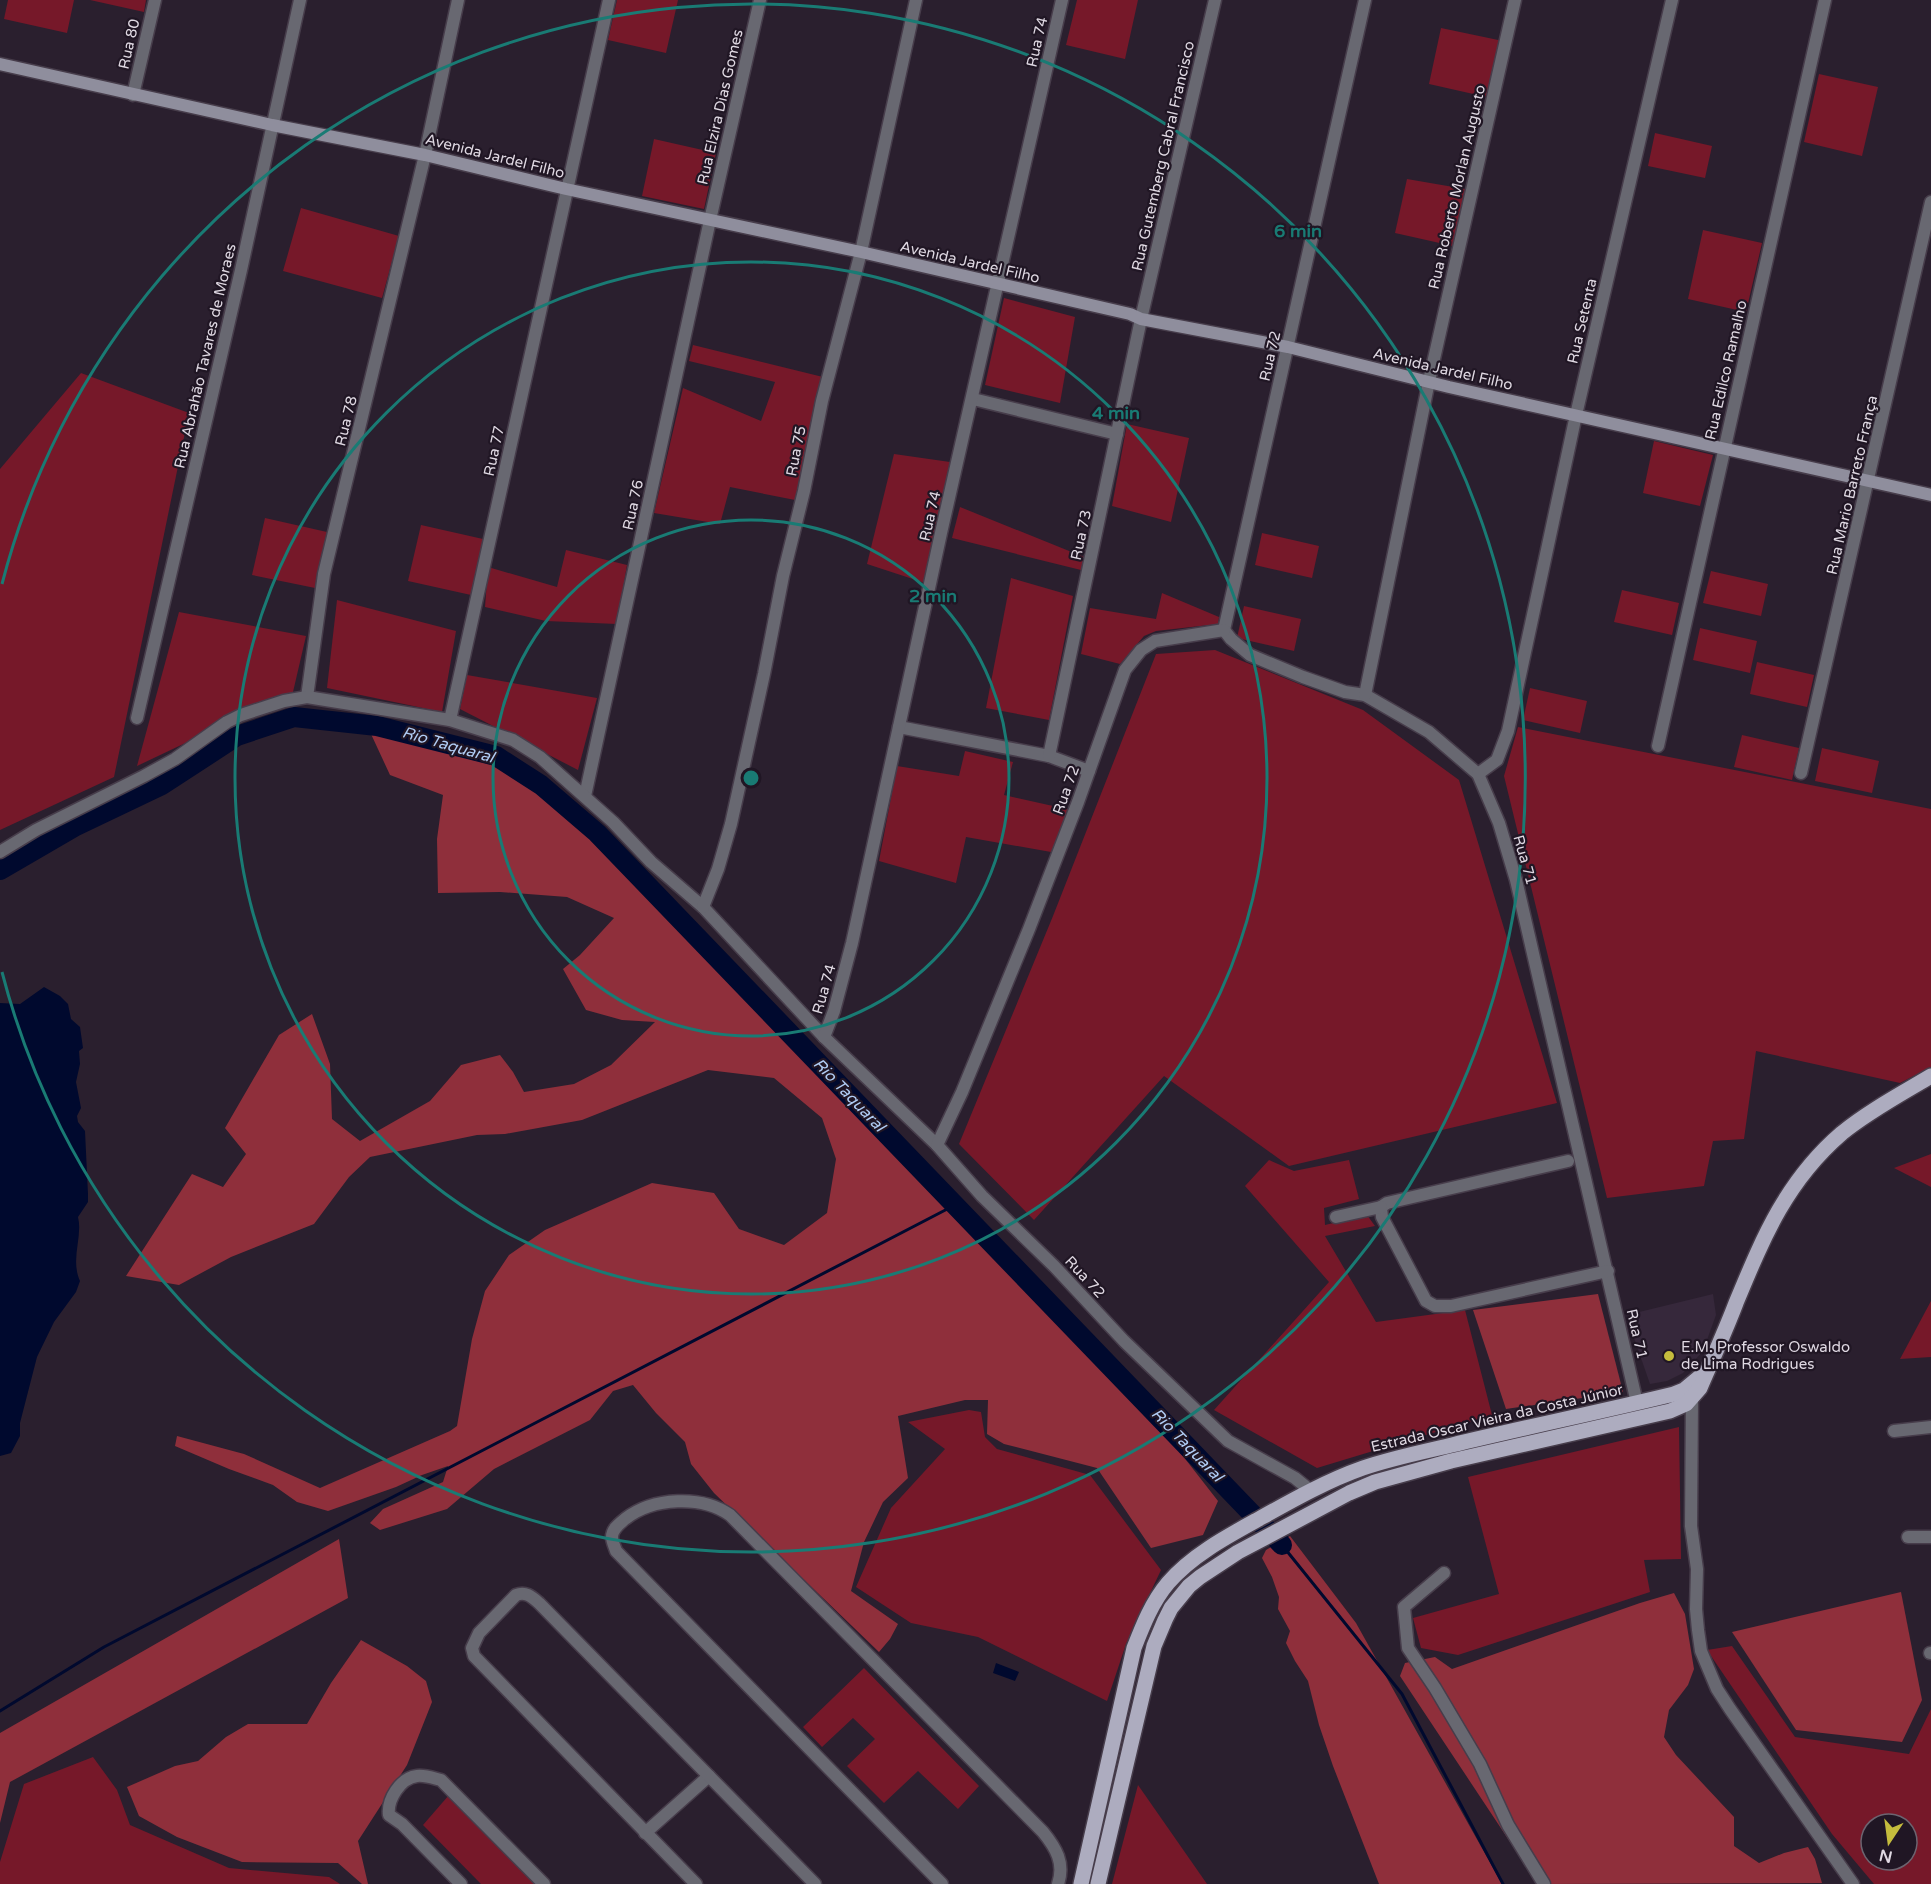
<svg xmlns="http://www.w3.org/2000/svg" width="1931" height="1884" font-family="'Varela Round',sans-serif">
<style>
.built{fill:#36283b}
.green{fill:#761829;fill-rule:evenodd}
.forest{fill:#8f2f3b}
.water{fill:#00092e}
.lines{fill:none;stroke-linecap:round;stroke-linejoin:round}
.stream{stroke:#00092e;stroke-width:3}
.river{stroke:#00092e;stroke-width:20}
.street-casing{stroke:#473d4b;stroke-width:15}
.secondary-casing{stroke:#473d4b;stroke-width:15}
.primary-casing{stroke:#473d4b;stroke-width:18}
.street{stroke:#686871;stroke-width:12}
.secondary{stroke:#8f8e9d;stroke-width:12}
.primary{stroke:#adacbf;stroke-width:15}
.ring{fill:none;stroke:#197b74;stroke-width:3}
.poi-dot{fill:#c5bc3d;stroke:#201624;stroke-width:2}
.labels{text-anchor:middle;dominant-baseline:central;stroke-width:4.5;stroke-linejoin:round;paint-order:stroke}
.street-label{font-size:15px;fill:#dfd8e2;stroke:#201624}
.poi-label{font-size:15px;fill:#dfd8e2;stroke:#201624;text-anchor:start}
.water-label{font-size:16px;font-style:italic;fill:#b0ccf4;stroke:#201624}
.centre{fill:#197b74;stroke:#201624;stroke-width:3}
.ring-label{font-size:18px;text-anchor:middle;font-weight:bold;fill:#197b74;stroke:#201624;stroke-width:4.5;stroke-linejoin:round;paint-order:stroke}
</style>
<rect width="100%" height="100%" fill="#2a1f2e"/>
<!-- built -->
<path class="built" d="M1713 1294 1716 1315 1703 1351 1683 1373 1667 1381 1650 1384 1634 1338 1631 1314Z"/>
<!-- green -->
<g class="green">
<path d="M8 0H74L67 33 4 19Z"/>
<path d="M90 0H146L144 12Z"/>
<path d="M617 0H678L666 53 608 40Z"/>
<path d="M1077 0H1138L1125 59 1066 45Z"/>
<path d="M1441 28 1503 41 1491 98 1429 84Z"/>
<path d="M1819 74 1878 87 1862 156 1804 142Z"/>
<path d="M1655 133 1712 146 1705 178 1648 166Z"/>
<path d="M654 139 716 153 704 209 642 196Z"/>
<path d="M1407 179 1465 189 1453 246 1395 233Z"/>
<path d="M301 208 399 236 382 298 283 271Z"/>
<path d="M1703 230 1762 243 1746 312 1688 299Z"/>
<path d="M1004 298 1075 317 1060 403 985 385Z"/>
<path d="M693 345 823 377 795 500 730 487 720 524 654 513 683 388 761 421 775 382 689 361Z"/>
<path d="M81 373 189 413 114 777 0 830V469Z"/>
<path d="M1127 424 1189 438 1171 522 1112 506Z"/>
<path d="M1654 441 1713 455 1700 506 1643 493Z"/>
<path d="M894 454 950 462 925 583 867 564Z"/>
<path d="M960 507 1084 557 1081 570 952 538Z"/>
<path d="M265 518 327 532 315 588 252 575Z"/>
<path d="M421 525 483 539 471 595 408 581Z"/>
<path d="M1262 533 1319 546 1312 578 1255 565Z"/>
<path d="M566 550 627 565 617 624 546 621 485 607 488 567 557 587Z"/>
<path d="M1711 571 1768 584 1761 616 1703 603Z"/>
<path d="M1011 578 1073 596 1049 720 986 708Z"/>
<path d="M1622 590 1679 603 1672 635 1614 622Z"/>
<path d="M1162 593 1219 617 1218 624 1156 631 1144 636 1120 664 1081 654 1090 608 1156 619Z"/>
<path d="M337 600 456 631 442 712 327 688Z"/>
<path d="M1244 606 1301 619 1294 651 1237 638Z"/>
<path d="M179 612 306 636 293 692 137 766Z"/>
<path d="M1700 628 1757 641 1750 673 1693 660Z"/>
<path d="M1215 650 1363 710 1459 780 1557 1103 1289 1166 1164 1076 1034 1220 959 1144 1053 916 1156 654Z"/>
<path d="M1757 662 1814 675 1807 707 1750 694Z"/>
<path d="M467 675 597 698 578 770 460 709Z"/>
<path d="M1530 688 1587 701 1580 733 1523 720Z"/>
<path d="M1518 727 1931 809V1067L1900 1083 1756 1051 1744 1139 1713 1141 1704 1186 1607 1198 1504 776Z"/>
<path d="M1742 735 1799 748 1792 780 1734 767Z"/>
<path d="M1822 748 1879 761 1872 793 1815 781Z"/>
<path d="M965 751 1013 762 1004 795 1071 810 1051 852 966 837 956 883 879 861 897 766 959 776Z"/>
<path d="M1931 1154V1187L1894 1168Z"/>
<path d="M1269 1160 1294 1171 1349 1160 1359 1199 1324 1208 1325 1225 1367 1215 1375 1226 1325 1236 1376 1322 1465 1310 1492 1415 1317 1468 1214 1410 1329 1282 1245 1186Z"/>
<path d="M1931 1301V1357L1900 1359Z"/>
<path d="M969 1410 981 1412 985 1437 997 1449 1090 1475 1161 1570 1126 1644 1107 1701 978 1637 911 1623 856 1587 891 1508 945 1449 908 1422Z"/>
<path d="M1679 1427 1681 1559 1644 1560 1650 1592 1458 1655 1421 1648 1413 1618 1499 1594 1468 1477Z"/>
<path d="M1732 1646 1795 1737 1909 1754 1931 1709V1884H1874L1832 1834 1707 1650ZM1871 1824H1907V1860H1871Z"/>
<path d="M864 1668 979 1786 958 1809 918 1771 884 1803 847 1766 875 1739 853 1718 822 1747 803 1727Z"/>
<path d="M93 1757 117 1790 130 1825 229 1868 329 1877 340 1884H0V1862L24 1784Z"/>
<path d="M1138 1785 1207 1884H1112Z"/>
<path d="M449 1795 536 1884H481L423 1825Z"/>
</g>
<!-- forest -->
<g class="forest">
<path d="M371 734 416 741 493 762 542 788 917 1160 980 1226 1058 1320 1144 1406 1218 1501 1203 1535 1151 1548 1097 1468 1004 1444 987 1434 988 1400H965L898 1416 908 1478 883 1502 864 1542 851 1591 898 1624 890 1639 879 1652 714 1493 691 1464 685 1442 656 1413 633 1385 613 1391 590 1420 494 1469 447 1509 380 1530 370 1523 383 1509 443 1482 448 1466 422 1475 396 1487 328 1511 297 1502 273 1485 229 1469 175 1446 177 1436 244 1454 320 1488 450 1431 457 1426 472 1339 485 1291 509 1255 545 1230 652 1183 714 1193 739 1229 784 1245 827 1213 836 1159 822 1118 774 1078 708 1070 582 1120 505 1134 477 1135 370 1157 349 1177 314 1224 231 1257 179 1285 126 1276 192 1174 223 1187 246 1154 225 1128 279 1035 312 1014 330 1064 332 1119 360 1141 430 1101 461 1065 500 1055 513 1072 524 1092 574 1084 611 1065 655 1022 622 1020 586 1010 563 969 580 955 614 918 567 897 500 892 438 893 437 839 443 795 390 775Z"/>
<path d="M1598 1294 1623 1392 1506 1409 1473 1310Z"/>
<path d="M1290 1536 1356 1623 1502 1884H1379L1333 1766 1319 1725 1308 1681 1295 1661 1286 1643 1290 1631 1278 1609 1279 1597 1272 1577 1262 1558 1266 1550Z"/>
<path d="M339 1539 348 1598 10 1782 0 1823V1733Z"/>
<path d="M1901 1592 1922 1700 1902 1742 1796 1730 1732 1632Z"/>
<path d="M1674 1593 1685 1614 1694 1669 1688 1685 1669 1710 1664 1737 1676 1755 1734 1817V1846L1759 1863 1784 1853 1808 1847 1815 1859 1822 1883 1538 1884 1400 1676 1405 1663 1435 1657 1452 1669 1640 1603Z"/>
<path d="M361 1640 407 1666 426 1681 432 1702 407 1765 358 1841 368 1884H362L338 1863 242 1862 177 1837 139 1816 127 1787 175 1766 198 1761 226 1737 248 1724H307L331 1683Z"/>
</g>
<!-- water -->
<g class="water">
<path d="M44 987 60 996 68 1004 71 1019 80 1027 83 1048 79 1051 80 1064 76 1082 81 1108 77 1116 78 1122 85 1131 88 1194V1202L78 1217C83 1237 70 1259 80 1281L76 1292 54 1322 37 1357 20 1423V1436L11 1453 0 1456V1003L20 1004Z"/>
<path d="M996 1663 1019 1672 1015 1681 993 1673Z"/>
</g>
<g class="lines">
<!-- stream -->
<g class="stream">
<path d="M1282 1545 1402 1694 1503 1884"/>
<path d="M0 1711 104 1647 955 1205"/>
</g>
<!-- river -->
<path class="river" d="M0 870 74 827 162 785 237 736 294 717 377 726 496 756 541 785 597 833 1282 1545"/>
<!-- street casing -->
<g class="street-casing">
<g id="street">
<path d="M133 95 155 0"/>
<path d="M973 399 1117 434"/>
<path d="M1224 630 1231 639 1250 655 1303 677 1345 692 1365 695 1429 732 1478 774 1499 823 1516 880 1637 1403"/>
<path d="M1224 630 1365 0"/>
<path d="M1365 695 1429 381 1515 0"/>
<path d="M307 697 324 574 425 155 458 0"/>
<path d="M137 718 241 270 300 0"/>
<path d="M450 720 609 0"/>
<path d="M899 727 1049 756 1089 771"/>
<path d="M1658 746 1825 0"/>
<path d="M1049 756 1141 319 1215 0"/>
<path d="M1801 773 1931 202"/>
<path d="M1478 774 1497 760 1508 731 1576 415 1672 0"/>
<path d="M585 796 710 220 760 0"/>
<path d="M0 852 36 830 144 776 175 759 227 722 241 715 284 701 307 697 450 720 513 740 540 757 613 822 651 862 703 907 824 1037 937 1145 982 1196 1054 1266 1124 1341 1228 1441 1295 1478 1311 1491"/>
<path d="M703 907 718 869 731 824 764 674 783 576 804 491 822 401 861 252 916 0"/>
<path d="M824 1037 834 1011 852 943 941 533 1062 0"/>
<path d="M937 1145 962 1092 1029 929 1078 802 1125 670 1141 650 1155 641 1224 630"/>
<path d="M1568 1161 1387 1203 1381 1207 1382 1217 1426 1301 1435 1306H1451L1608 1271"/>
<path d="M1336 1217 1381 1207"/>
<path d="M1692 1398 1691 1526 1697 1569 1696 1609 1698 1630 1701 1651 1717 1689 1730 1709 1853 1884"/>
<path d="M1894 1431 1931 1427"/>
<path d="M1908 1537H1931"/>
<path d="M1444 1573 1404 1607 1408 1648 1435 1688 1480 1764 1508 1825 1544 1884"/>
<path d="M1930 1653H1931"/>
<path d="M645 1833 709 1776"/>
<path d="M461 1884 402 1824 389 1815C387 1800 400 1778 417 1776 425 1775 433 1778 441 1780L544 1884"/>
<path d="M696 1884 474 1656 472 1648 479 1633 516 1595C526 1591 532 1597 539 1603L815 1884"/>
<path d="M942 1884 616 1551C615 1547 612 1542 612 1537 612 1529 619 1524 625 1519 653 1497 702 1495 730 1515L1043 1832C1056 1848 1065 1863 1058 1884"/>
</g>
</g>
<!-- secondary casing -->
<g class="secondary-casing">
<path id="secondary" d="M0 64 272 125 425 155 566 189 861 252 1130 314 1141 319 1288 347 1449 387 1931 495"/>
</g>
<!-- primary casing -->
<g class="primary-casing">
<g id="primary">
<path d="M1081 1884 1134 1648C1143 1625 1152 1602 1168 1583 1191 1556 1226 1537 1257 1520 1291 1501 1326 1481 1363 1468 1392 1458 1422 1452 1452 1445 1526 1427 1600 1412 1674 1394L1684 1390 1702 1375"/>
<path d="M1098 1884 1154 1646 1165 1620 1171 1608 1189 1586 1200 1577 1238 1552 1349 1493 1375 1482 1451 1461 1670 1411 1686 1404 1700 1388C1712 1360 1725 1332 1736 1303 1763 1238 1786 1181 1842 1133 1869 1111 1901 1094 1931 1076"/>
</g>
</g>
<!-- street -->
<use href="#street" class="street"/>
<!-- secondary -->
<use href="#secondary" class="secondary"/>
<!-- primary -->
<use href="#primary" class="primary"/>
</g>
<!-- distance rings -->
<g class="ring">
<circle cx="751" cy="778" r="258"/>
<circle cx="751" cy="778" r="516"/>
<path d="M2 584A774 774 0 1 1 2 972"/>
</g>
<!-- markers -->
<circle class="poi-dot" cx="1669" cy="1356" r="6"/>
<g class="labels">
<!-- street labels -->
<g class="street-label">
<text transform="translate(1037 42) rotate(-77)">Rua 74</text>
<text transform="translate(129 44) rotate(-77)">Rua 80</text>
<text transform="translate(720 107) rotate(-77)">Rua Elzira Dias Gomes</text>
<text transform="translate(495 156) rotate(14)">Avenida Jardel Filho</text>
<text transform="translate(1163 156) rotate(-77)">Rua Gutemberg Cabral Francisco</text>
<text transform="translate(1457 187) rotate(-77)">Rua Roberto Morlan Augusto</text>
<text transform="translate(970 262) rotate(13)">Avenida Jardel Filho</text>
<text transform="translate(1582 321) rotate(-77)">Rua Setenta</text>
<text transform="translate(205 356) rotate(-77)">Rua Abrahão Tavares de Moraes</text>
<text transform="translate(1270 356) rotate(-77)">Rua 72</text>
<text transform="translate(1443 369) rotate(13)">Avenida Jardel Filho</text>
<text transform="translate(1726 370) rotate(-77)">Rua Edilco Ramalho</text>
<text transform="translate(346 421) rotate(-76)">Rua 78</text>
<text transform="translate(494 451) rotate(-78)">Rua 77</text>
<text transform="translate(796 451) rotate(-79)">Rua 75</text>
<text transform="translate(1852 485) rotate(-77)">Rua Mario Barreto França</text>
<text transform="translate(633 505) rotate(-78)">Rua 76</text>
<text transform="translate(930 516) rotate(-77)">Rua 74</text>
<text transform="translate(1081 535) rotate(-78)">Rua 73</text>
<text transform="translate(1066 790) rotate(-70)">Rua 72</text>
<text transform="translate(1525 860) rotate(74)">Rua 71</text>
<text transform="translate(824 989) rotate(-74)">Rua 74</text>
<text transform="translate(1085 1277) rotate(47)">Rua 72</text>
<text transform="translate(1637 1334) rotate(77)">Rua 71</text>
<text transform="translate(1497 1418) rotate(-13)">Estrada Oscar Vieira da Costa Júnior</text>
</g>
<!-- poi labels -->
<g class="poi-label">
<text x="1681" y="1347">E.M. Professor Oswaldo<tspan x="1681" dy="17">de Lima Rodrigues</tspan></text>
</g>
<!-- water labels -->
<g class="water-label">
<text transform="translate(448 745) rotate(16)">Rio Taquaral</text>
<text transform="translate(849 1095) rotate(46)">Rio Taquaral</text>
<text transform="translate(1187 1445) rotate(46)">Rio Taquaral</text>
</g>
</g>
<circle cx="751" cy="778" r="9" class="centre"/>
<g class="ring-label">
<text x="1298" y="237">6 min</text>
<text x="1116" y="419">4 min</text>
<text x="933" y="602">2 min</text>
</g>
<!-- north arrow -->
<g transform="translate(1889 1842) rotate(193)"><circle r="28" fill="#201624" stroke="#6c6470" stroke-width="1.5"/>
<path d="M0-4.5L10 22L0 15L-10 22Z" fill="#c5bc3d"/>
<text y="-9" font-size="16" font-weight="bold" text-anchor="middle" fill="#dfd8e2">N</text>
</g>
</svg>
